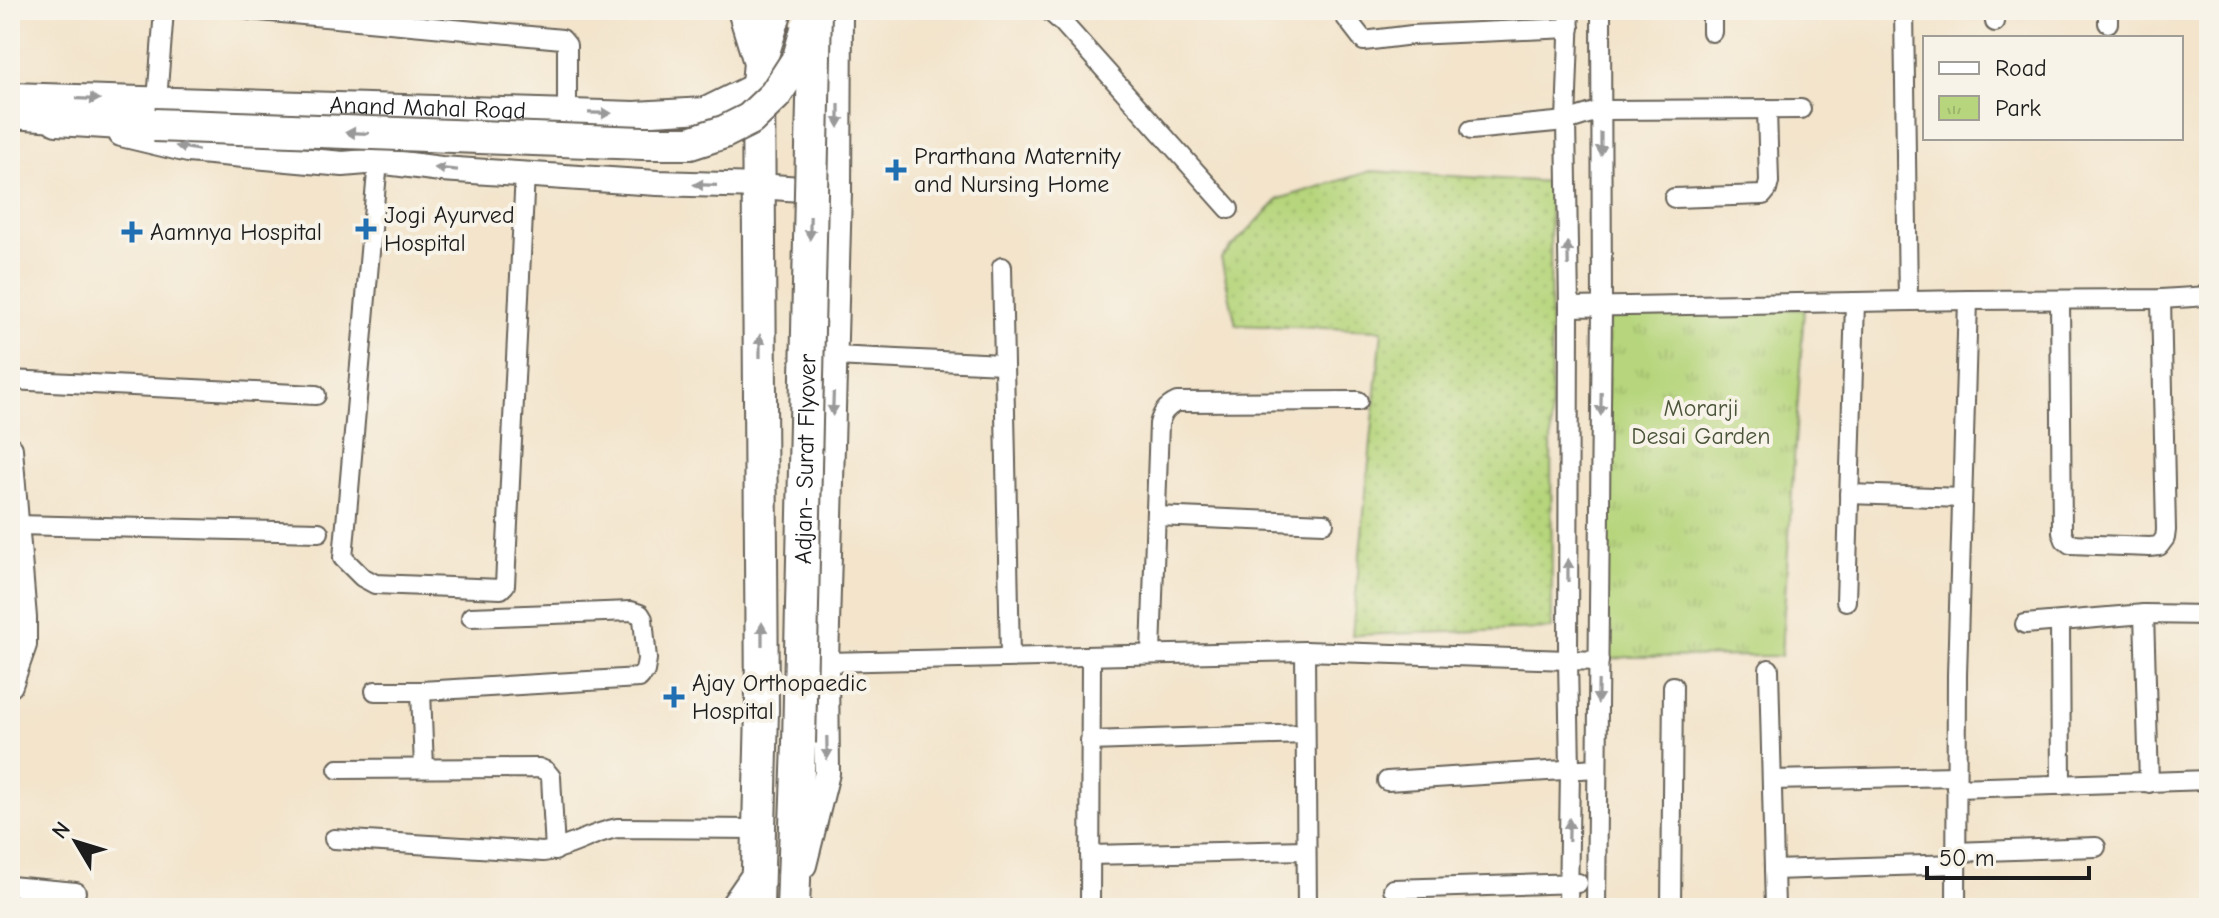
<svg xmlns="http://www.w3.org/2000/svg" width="2219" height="918" font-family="'Comic Neue',sans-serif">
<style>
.grass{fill:url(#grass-dots);stroke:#69784c;stroke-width:2}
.park{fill:url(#park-tufts);stroke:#69784c;stroke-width:2}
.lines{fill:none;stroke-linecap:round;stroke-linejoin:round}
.street-casing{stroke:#676259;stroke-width:22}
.secondary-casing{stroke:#676259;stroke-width:28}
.highway-casing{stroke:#676259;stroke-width:36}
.street{stroke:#fff;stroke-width:18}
.secondary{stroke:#fff;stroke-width:24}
.highway{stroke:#fff;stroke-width:32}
.highway-bridge-casing{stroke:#676259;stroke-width:36;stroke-linecap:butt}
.highway-bridge{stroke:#fff;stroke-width:32}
.oneway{fill:#999}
.poi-dot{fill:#1f6fb2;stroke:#f7f3e8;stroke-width:3}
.labels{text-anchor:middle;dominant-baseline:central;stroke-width:8;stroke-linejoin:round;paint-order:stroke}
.street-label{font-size:24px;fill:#1c1c1c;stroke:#f7f3e8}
.poi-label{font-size:24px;fill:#1c1c1c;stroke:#f7f3e8;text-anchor:start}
.park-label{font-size:24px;fill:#4a5439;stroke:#f7f3e8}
</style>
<defs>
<pattern id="grass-dots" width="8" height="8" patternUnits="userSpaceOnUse" patternTransform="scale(2)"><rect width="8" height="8" fill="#b6d57c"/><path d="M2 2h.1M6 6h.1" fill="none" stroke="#9cb66b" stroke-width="1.8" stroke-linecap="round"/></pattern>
<pattern id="park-tufts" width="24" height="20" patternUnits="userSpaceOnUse" patternTransform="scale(2)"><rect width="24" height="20" fill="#b6d57c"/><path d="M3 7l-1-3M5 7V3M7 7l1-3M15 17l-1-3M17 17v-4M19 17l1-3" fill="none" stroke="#9cb66b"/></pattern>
</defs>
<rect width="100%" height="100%" fill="#f7f3e8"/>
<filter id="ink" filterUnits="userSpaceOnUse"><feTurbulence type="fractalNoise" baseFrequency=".0125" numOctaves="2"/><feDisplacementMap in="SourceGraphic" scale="16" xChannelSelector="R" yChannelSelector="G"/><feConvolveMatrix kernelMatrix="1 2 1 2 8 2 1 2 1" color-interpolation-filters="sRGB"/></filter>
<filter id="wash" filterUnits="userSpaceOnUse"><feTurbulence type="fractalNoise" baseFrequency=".006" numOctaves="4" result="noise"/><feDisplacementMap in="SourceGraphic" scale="32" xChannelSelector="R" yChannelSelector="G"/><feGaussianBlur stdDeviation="1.8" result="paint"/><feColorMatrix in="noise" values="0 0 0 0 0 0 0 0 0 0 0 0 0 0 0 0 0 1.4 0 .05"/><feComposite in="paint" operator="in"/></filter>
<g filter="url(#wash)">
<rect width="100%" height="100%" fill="#f3e4cb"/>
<!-- grass -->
<path class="grass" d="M1371 171 1550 182 1552 629 1352 635 1382 330 1236 325 1221 258 1279 199Z"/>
<!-- park -->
<path class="park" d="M1804 309 1781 656 1627 657 1604 661 1608 313Z"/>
</g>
<g filter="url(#ink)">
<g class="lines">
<!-- street casing -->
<g class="street-casing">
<g id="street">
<path d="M249 10 562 39 567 45V112"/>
<path d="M1048 10 1063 23 1229 209"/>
<path d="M1340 10 1364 41 1412 35 1570 28"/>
<path d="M1712 10V32"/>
<path d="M1904 10 1908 301"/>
<path d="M1994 10 1995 22"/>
<path d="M2108 10V23"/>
<path d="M157 101 164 10"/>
<path d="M1471 130 1566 121 1601 110 1801 109"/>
<path d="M378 161 343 558 362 577 375 584 501 589 505 585 525 173"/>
<path d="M1674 198 1763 195 1767 190 1769 182 1767 109"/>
<path d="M1002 267 1010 656"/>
<path d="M2060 300 2062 532 2065 540 2070 544 2150 547 2159 546 2165 538 2166 530 2161 299"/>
<path d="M1569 307 1968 300 2161 299 2209 296"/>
<path d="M834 356 1003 364"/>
<path d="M10 380 316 395"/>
<path d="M1849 494 1962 498"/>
<path d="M1156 516 1324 523"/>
<path d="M16 525 319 532"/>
<path d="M1846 601 1855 302"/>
<path d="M2144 614 2149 783"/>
<path d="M2060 622 2061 785"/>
<path d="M2025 624 2144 614 2209 615"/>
<path d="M1305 651 1307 908"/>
<path d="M1151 653 1159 424C1162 413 1166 407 1177 402L1358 401"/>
<path d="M826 662 1305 651 1599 661"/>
<path d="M1769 669 1775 908"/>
<path d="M375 691H421L639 678 645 671 647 659 643 619 640 614 631 611 471 617"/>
<path d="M421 691 424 768"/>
<path d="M1090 741 1305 734"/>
<path d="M338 769 539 768 546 771 551 777 555 851"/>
<path d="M1772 780 1956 776"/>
<path d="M1387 781 1597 768"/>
<path d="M1956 788 2209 780"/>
<path d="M334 839 543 852C568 849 591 833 617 828L759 829"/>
<path d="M1955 852 2096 847"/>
<path d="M1090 855 1306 850"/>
<path d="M1774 870 1956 864"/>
<path d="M10 886 76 892"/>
<path d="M1393 889 1578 883"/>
<path d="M1090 908 1091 656"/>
<path d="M1568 908 1570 769 1568 660 1569 307 1566 121 1570 10"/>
<path d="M1596 908 1602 307 1601 10"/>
<path d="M1671 908 1673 686"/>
<path d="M1956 908 1957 675 1968 300"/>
</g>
</g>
<!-- secondary casing -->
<g class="secondary-casing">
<g id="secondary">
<path id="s1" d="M10 95 635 114 705 110 758 84 773 82"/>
<path d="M10 116 57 119 74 123"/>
<path d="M121 134 188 150 343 164 378 161 441 169 657 183 759 186 828 191"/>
<path d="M10 449 24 618V645L10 685"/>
<path d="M804 865 827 773 826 662 839 192 840 10"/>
<path d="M731 908 758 869"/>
</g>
</g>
<!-- highway casing -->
<g class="highway-casing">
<g id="highway">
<path d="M744 10 760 62 758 84 762 710 757 908"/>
<path d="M760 62 776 10"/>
<path d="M57 119 154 125"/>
<path d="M793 908 799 743"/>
</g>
</g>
<!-- street -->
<use href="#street" class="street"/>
<!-- secondary -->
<use href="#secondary" class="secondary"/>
<!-- highway -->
<use href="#highway" class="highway"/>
<!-- highway-bridge casing -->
<g class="highway-bridge-casing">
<g id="highway-bridge">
<path d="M154 125 643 143H690L724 132 750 119 775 95 799 58 807 29"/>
<path id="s2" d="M799 743 815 10"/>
</g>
</g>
<!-- highway-bridge -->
<use href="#highway-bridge" class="highway-bridge"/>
</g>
<!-- one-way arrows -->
<defs><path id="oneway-solid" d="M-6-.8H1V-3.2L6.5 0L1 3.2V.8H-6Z" transform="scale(2)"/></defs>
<g class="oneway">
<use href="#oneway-solid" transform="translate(88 99) rotate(2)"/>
<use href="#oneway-solid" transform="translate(600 113) rotate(1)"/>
<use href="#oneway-solid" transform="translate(839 116) rotate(90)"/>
<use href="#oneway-solid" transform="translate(357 133) rotate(-178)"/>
<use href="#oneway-solid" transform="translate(1601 144) rotate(90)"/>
<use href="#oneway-solid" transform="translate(187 148) rotate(-170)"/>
<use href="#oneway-solid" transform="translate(446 169) rotate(-175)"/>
<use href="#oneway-solid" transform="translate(705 185) rotate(-178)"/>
<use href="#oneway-solid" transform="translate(810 228) rotate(91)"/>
<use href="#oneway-solid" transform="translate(1568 254) rotate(-91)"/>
<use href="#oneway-solid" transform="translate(760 346) rotate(-90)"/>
<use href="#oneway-solid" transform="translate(833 404) rotate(92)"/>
<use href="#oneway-solid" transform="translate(1601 404) rotate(91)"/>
<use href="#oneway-solid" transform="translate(1568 570) rotate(-90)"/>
<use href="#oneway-solid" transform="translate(762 634) rotate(-90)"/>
<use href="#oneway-solid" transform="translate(1598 692) rotate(91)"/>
<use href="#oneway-solid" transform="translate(827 748) rotate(89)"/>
<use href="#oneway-solid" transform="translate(1569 830) rotate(-89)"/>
</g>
</g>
<!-- markers -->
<g class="poi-dot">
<path d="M892 158h8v8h8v8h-8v8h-8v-8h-8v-8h8z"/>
<path d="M362 217h8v8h8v8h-8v8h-8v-8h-8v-8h8z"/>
<path d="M128 220h8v8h8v8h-8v8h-8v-8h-8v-8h8z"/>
<path d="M670 685h8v8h8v8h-8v8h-8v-8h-8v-8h8z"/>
</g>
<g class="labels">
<!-- street labels -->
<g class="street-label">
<text stroke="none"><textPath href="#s1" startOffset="418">Anand Mahal Road</textPath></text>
<text stroke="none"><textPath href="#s2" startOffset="284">Adjan- Surat Flyover</textPath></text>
</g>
<!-- poi labels -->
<g class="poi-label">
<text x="914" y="156">Prarthana Maternity<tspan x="914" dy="28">and Nursing Home</tspan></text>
<text x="384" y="215">Jogi Ayurved<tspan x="384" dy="28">Hospital</tspan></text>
<text x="150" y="232">Aamnya Hospital</text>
<text x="692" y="683">Ajay Orthopaedic<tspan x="692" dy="28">Hospital</tspan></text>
</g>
<!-- park labels -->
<g class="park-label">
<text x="1701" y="408">Morarji<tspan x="1701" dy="28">Desai Garden</tspan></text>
</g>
</g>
<!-- margin -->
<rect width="2219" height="918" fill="none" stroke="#f7f3e8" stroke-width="40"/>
<!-- legend -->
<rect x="1923" y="36" width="260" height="104" fill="#f7f3e8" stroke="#9f9d96" stroke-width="2"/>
<rect x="1939" y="62" width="40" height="12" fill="#ffffff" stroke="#9f9d96" stroke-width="2"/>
<text x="1995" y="76" font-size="24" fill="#1c1c1c">Road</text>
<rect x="1939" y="96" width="40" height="24" fill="url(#park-tufts)" stroke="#9f9d96" stroke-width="2"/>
<text x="1995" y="116" font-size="24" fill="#1c1c1c">Park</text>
<!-- north arrow -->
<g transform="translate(76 842) rotate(308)" stroke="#f7f3e8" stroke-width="6" paint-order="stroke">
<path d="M0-6L14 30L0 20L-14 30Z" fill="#1c1c1c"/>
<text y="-12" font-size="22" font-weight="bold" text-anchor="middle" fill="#1c1c1c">N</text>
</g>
<!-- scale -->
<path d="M1927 866v12h162v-12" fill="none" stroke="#1c1c1c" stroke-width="4"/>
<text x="1939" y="866" font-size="24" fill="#1c1c1c" stroke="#f7f3e8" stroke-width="6" paint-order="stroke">50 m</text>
</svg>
